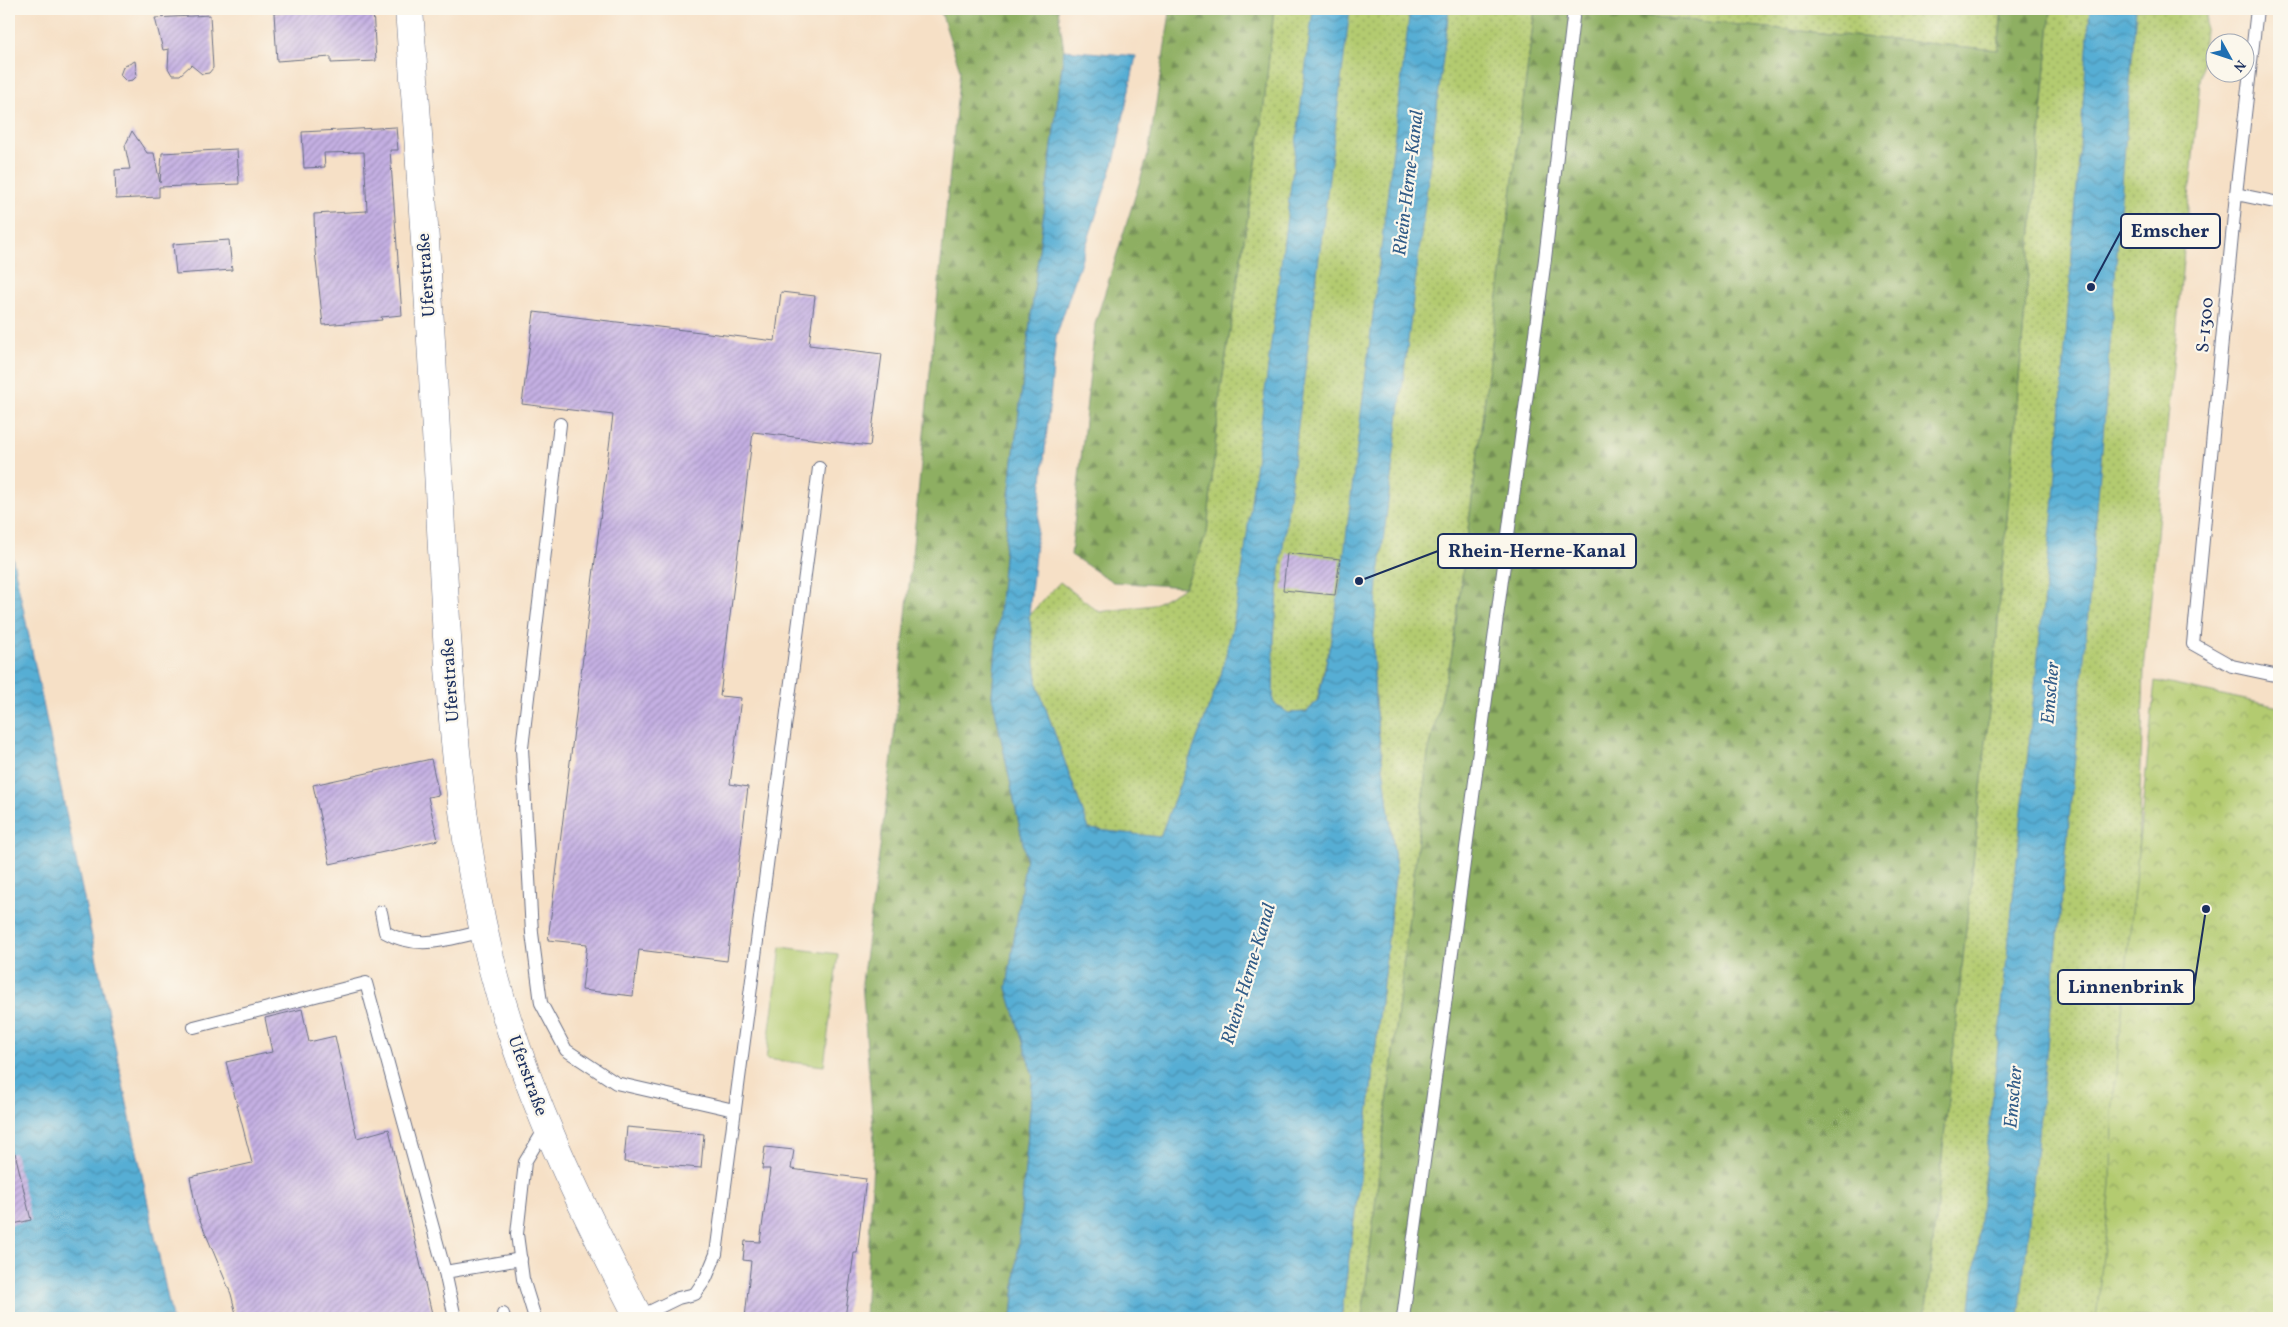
<svg xmlns="http://www.w3.org/2000/svg" width="2288" height="1327" font-family="Vollkorn,serif">
<style>
.grass{fill:url(#grass-dots);stroke:#677d67}
.forest{fill:url(#forest-firs);stroke:#546f60}
.park{fill:url(#park-crowns);stroke:#677d67}
.pitch{fill:#b3cb70;stroke:#677d67}
.water{fill:url(#water-waves);stroke:#396e99}
.building{fill:url(#building-hatch)}
.lines{fill:none;stroke-linecap:round;stroke-linejoin:round}
.lane-casing{stroke:#686d82;stroke-width:14}
.secondary-casing{stroke:#686d82;stroke-width:29}
.lane{stroke:#fff;stroke-width:12}
.secondary{stroke:#fff;stroke-width:28}
.labels{text-anchor:middle;dominant-baseline:central;stroke-width:4.5;stroke-linejoin:round;paint-order:stroke}
.street-label{font-size:18px;fill:#1b2f5e;stroke:#fbf7ec}
.water-label{font-size:19px;font-style:italic;fill:#305b87;stroke:#fbf7ec}
.leader{fill:none;stroke:#1b2f5e;stroke-width:2}
.callout-dot{fill:#1b2f5e;stroke:#fbf7ec;stroke-width:2}
.callout{fill:#fbf7ec;stroke:#1b2f5e;stroke-width:2}
.callout-label{font-size:19px;text-anchor:middle;font-weight:bold;fill:#1b2f5e}
</style>
<defs>
<pattern id="grass-dots" width="8" height="8" patternUnits="userSpaceOnUse" patternTransform="scale(1.25)"><rect width="8" height="8" fill="#b3cb70"/><path d="M2 2h.1M6 6h.1" fill="none" stroke="#91a55f" stroke-width="1.8" stroke-linecap="round"/></pattern>
<pattern id="forest-firs" width="22" height="20" patternUnits="userSpaceOnUse" patternTransform="scale(1.25)"><rect width="22" height="20" fill="#8eaf62"/><path d="M5 1l3.5 6h-7zM16 11l3.5 6h-7z" fill="#738f54"/></pattern>
<pattern id="park-crowns" width="20" height="18" patternUnits="userSpaceOnUse" patternTransform="scale(1.25)"><rect width="20" height="18" fill="#b3cb70"/><path d="M2 6a3 3 0 1 1 6 0M12 15a3 3 0 1 1 6 0" fill="none" stroke="#91a55f"/></pattern>
<pattern id="water-waves" width="16" height="10" patternUnits="userSpaceOnUse" patternTransform="scale(1.25)"><rect width="16" height="10" fill="#57aed4"/><path d="M0 5q4-4 8 0t8 0" fill="none" stroke="#478eaf"/></pattern>
<pattern id="building-hatch" width="6" height="6" patternUnits="userSpaceOnUse" patternTransform="scale(1.25)"><rect width="6" height="6" fill="#c5b0e3"/><path d="M-1 1l2-2M0 6l6-6M5 7l2-2" fill="none" stroke="#9f90bb"/></pattern>
</defs>
<rect width="100%" height="100%" fill="#fbf7ec"/>
<filter id="ink" filterUnits="userSpaceOnUse"><feTurbulence type="fractalNoise" baseFrequency=".02" numOctaves="2"/><feDisplacementMap in="SourceGraphic" scale="10" xChannelSelector="R" yChannelSelector="G"/><feConvolveMatrix kernelMatrix="1 2 1 2 8 2 1 2 1" color-interpolation-filters="sRGB"/></filter>
<filter id="wash" filterUnits="userSpaceOnUse"><feTurbulence type="fractalNoise" baseFrequency=".0096" numOctaves="4" result="noise"/><feDisplacementMap in="SourceGraphic" scale="20" xChannelSelector="R" yChannelSelector="G"/><feGaussianBlur stdDeviation="1.12" result="paint"/><feColorMatrix in="noise" values="0 0 0 0 0 0 0 0 0 0 0 0 0 0 0 0 0 1.4 0 .05"/><feComposite in="paint" operator="in"/></filter>
<g filter="url(#wash)">
<rect width="100%" height="100%" fill="#f6e0c6"/>
<!-- grass -->
<g class="grass">
<path d="M1274 9H1535L1452 654 1428 754 1362 1318H1341L1369 1106 1396 868 1375 705 1373 645 1341 579 1331 640 1317 700 1307 712 1288 713 1273 703 1274 637 1280 571 1233 625 1221 675 1160 837 1089 829 1038 687 1029 615 1060 582 1099 612 1153 605 1185 587 1207 533 1220 395 1262 124Z"/>
<path d="M1572 9H2002L1998 50Z"/>
<path d="M2051 9H2207L2144 671 2130 1103 2111 1318H1925L1996 645Z"/>
</g>
<!-- forest -->
<g class="forest">
<path d="M940 9H1058L1064 50 1011 477 992 695 1026 857 1007 988 1033 1076 1012 1318H865L874 1142 862 982 892 757 960 70Z"/>
<path d="M1178 9H1274L1262 124 1220 395 1207 533 1185 587 1113 582 1071 555 1095 324 1148 155 1170 13Z"/>
<path d="M1535 9H1572L1998 50 2002 9H2051L1996 645 1925 1318H1362L1428 754 1452 654Z"/>
</g>
<!-- park -->
<path class="park" d="M2155 681 2279 707V1318H2096L2111 1185 2112 1112Z"/>
<!-- pitch -->
<path class="pitch" d="M781 947 838 954 824 1066 766 1059Z"/>
<!-- water -->
<g class="water">
<path d="M1313 9H1350L1280 571 1274 637 1273 702 1288 713 1307 712 1318 700 1331 640 1341 579 1410 9H1449L1378 583 1373 645 1375 705 1396 868 1369 1106 1341 1318H1012L1033 1076 1007 988 1026 857 992 695 1011 477 1064 50 1136 56 1115 158 1056 337 1029 615 1038 687 1089 829 1160 837 1221 675 1233 625 1243 566Z"/>
<path d="M2090 9H2136C2124 151 2114 294 2103 437 2079 731 2050 1025 2019 1318H1970L2054 499Z"/>
<path d="M9 541 172 1318H9Z"/>
</g>
<g id="blocks">
<!-- building -->
<g class="building">
<path d="M373 9 376 61 331 63V57L277 61 274 13Z"/>
<path d="M210 15 213 68 209 73 202 74 191 65 180 75H172L168 68 169 49 163 50 155 18Z"/>
<path d="M135 61 137 76 133 80 126 81 120 75 123 67Z"/>
<path d="M396 127 398 150H390L402 315 381 317 382 320 323 325 315 251 314 214 367 211 364 152 324 153 325 167 304 168 302 132Z"/>
<path d="M132 131 147 153H154L160 183 162 153 237 149 239 184 159 187V197L116 199 115 170 130 169 125 146Z"/>
<path d="M229 240 232 270 176 274 173 244Z"/>
<path d="M781 292 815 296 809 345 882 354 870 446 753 432 720 696 741 698 730 784 748 787 727 961 639 950 633 996 582 990 587 944 548 940 613 415 522 404 534 312 775 341Z"/>
<path d="M1287 553 1340 559 1335 595 1283 590Z"/>
<path d="M431 759 439 795 428 797 438 840 330 864 313 785Z"/>
<path d="M302 1009 309 1042 335 1036 357 1138 389 1129 433 1318H237L231 1294 197 1213 190 1177 252 1163 226 1062 272 1052 265 1018Z"/>
<path d="M627 1127 704 1134 701 1168 624 1162Z"/>
<path d="M765 1147 794 1150 791 1169 866 1179 857 1253H854L845 1318H745L751 1261 743 1260 745 1241 760 1242 770 1169H762Z"/>
<path d="M15 1153 31 1220 9 1225V1154Z"/>
</g>
</g>
</g>
<g filter="url(#ink)">
<use href="#blocks" fill-opacity="0" stroke="#686d82" stroke-width="1"/>
<g class="lines">
<!-- lane casing -->
<g class="lane-casing">
<g id="lane">
<path d="M2257 9 2236 194 2193 644 2232 666 2279 676"/>
<path d="M2236 194 2279 203"/>
<path d="M560 424 522 748 532 933 541 1003 566 1050 616 1083 734 1110"/>
<path d="M381 912 385 932C417 951 450 939 484 931"/>
<path d="M194 1027 366 983 445 1272"/>
<path d="M503 1314 504 1318"/>
<path d="M639 1317 678 1298 695 1294 706 1278 716 1254 819 468"/>
<path d="M455 1318 445 1272 521 1259"/>
<path d="M535 1318 523 1279 517 1234 525 1162 546 1127"/>
<path d="M1403 1318 1545 259 1574 9"/>
</g>
</g>
<!-- secondary casing -->
<g class="secondary-casing">
<path id="secondary" d="M409 9C421 168 431 328 439 488 447 649 453 813 493 970 525 1093 581 1206 639 1318"/>
</g>
<!-- lane -->
<use href="#lane" class="lane"/>
<!-- secondary -->
<use href="#secondary" class="secondary"/>
</g>
</g>
<g class="labels">
<!-- street labels -->
<g class="street-label">
<text transform="translate(427 275) rotate(-94)">Uferstraße</text>
<text transform="translate(2206 325) rotate(-85)">S-1300</text>
<text transform="translate(451 680) rotate(-94)">Uferstraße</text>
<text transform="translate(527 1076) rotate(70)">Uferstraße</text>
</g>
<!-- water labels -->
<g class="water-label">
<text transform="translate(1409 183) rotate(-83)">Rhein-Herne-Kanal</text>
<text transform="translate(2051 693) rotate(-85)">Emscher</text>
<text transform="translate(1249 974) rotate(-73)">Rhein-Herne-Kanal</text>
<text transform="translate(2014 1097) rotate(-85)">Emscher</text>
</g>
</g>
<!-- callouts -->
<path class="leader" d="M2091 287L2121 231M1359 581L1438 551M2206 909L2194 987"/>
<g class="callout-dot">
<circle cx="2091" cy="287" r="5"/>
<circle cx="1359" cy="581" r="5"/>
<circle cx="2206" cy="909" r="5"/>
</g>
<g class="callout">
<rect x="2121" y="214" width="99" height="34" rx="5"/>
<rect x="1438" y="534" width="198" height="34" rx="5"/>
<rect x="2058" y="970" width="136" height="34" rx="5"/>
</g>
<g class="callout-label">
<text x="2170" y="237">Emscher</text>
<text x="1537" y="557">Rhein-Herne-Kanal</text>
<text x="2126" y="993">Linnenbrink</text>
</g>
<!-- margin -->
<rect width="2288" height="1327" fill="none" stroke="#fbf7ec" stroke-width="30"/>
<!-- north arrow -->
<g transform="translate(2230 58) rotate(130)"><circle r="24" fill="#fbf7ec" stroke="#a1a7b3"/>
<path d="M0-4L9 19L0 12L-9 19Z" fill="#1f6fb2"/>
<text y="-8" font-size="14" font-weight="bold" text-anchor="middle" fill="#1b2f5e">N</text>
</g>
</svg>
